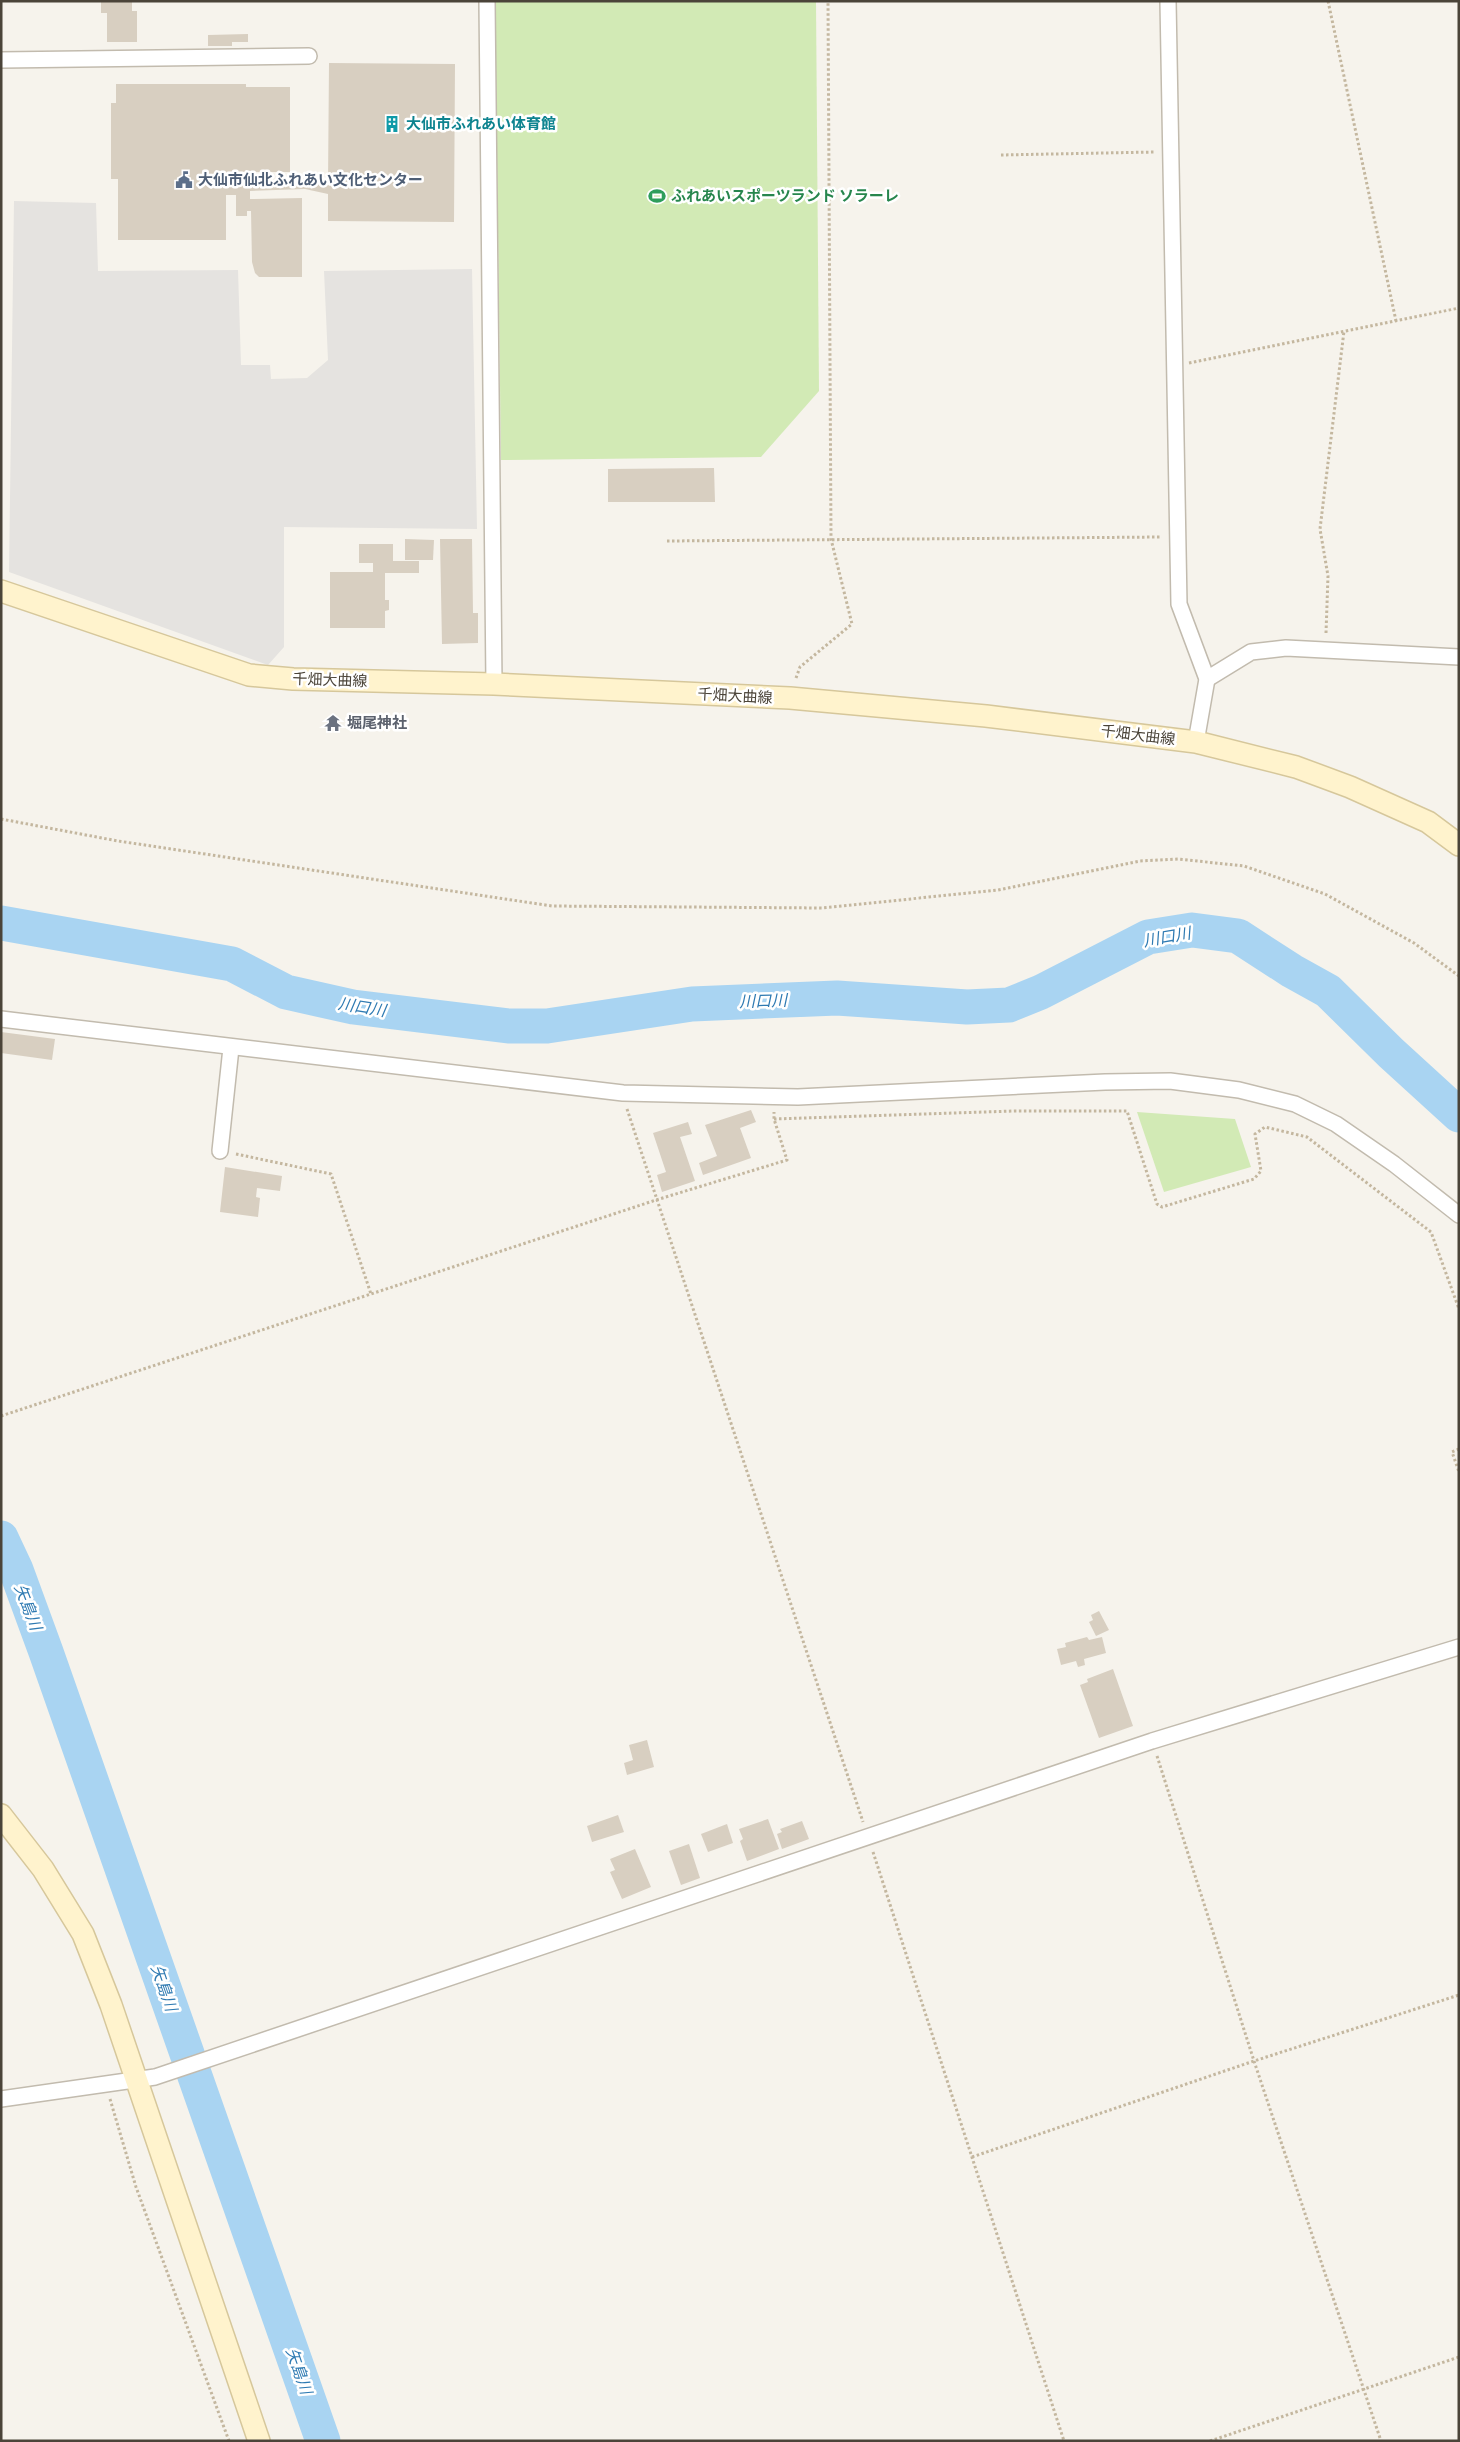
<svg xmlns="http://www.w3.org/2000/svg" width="1460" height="2442" font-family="Cabin,'Noto Sans JP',sans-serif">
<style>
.green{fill:#d2eab5}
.parking{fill:#e5e3e0}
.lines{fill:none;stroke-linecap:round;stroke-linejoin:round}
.river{stroke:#a9d4f2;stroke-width:35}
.building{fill:#d8cfc1}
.street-casing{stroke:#c2bbae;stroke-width:18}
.secondary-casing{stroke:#d6c79b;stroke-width:24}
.path{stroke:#c4b79f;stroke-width:3;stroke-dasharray:2.5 2.5;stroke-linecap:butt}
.street{stroke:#fff;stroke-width:15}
.secondary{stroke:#fff3cd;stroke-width:21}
.labels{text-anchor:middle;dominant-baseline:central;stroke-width:5;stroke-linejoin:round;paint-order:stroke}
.culture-label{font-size:15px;font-weight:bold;fill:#0d838f;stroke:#fff;text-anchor:start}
.service-label{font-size:15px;font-weight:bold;fill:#4e5e75;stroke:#fff;text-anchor:start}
.leisure-label{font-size:15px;font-weight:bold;fill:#27864d;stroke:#fff;text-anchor:start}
.street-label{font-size:15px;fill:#4b4439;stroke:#fff}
.worship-label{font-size:15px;font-weight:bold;fill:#5b616d;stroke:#fff;text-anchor:start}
.water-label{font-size:16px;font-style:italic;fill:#2e7ab2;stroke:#fff}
</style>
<rect width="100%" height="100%" fill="#f6f3ec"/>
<!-- green -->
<g class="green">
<path d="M495 1H816L819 391 761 457 501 460Z"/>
<path d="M1137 1112 1235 1119 1251 1167 1164 1192Z"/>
</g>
<!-- parking -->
<path class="parking" d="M14 201 96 203 98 271 238 270 241 365H270L271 379 307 378 328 360 324 271 472 269 477 529 284 527V647L268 665 9 572Z"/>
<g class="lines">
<!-- river -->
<g class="river">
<path d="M1 923 232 964 286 992 353 1007 508 1026H547L692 1004 837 998 967 1007 1009 1005 1041 992 1148 937 1192 930 1238 936 1292 971 1328 991 1391 1053 1459 1115"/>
<path d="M1 1538 16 1570 46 1652 323 2441"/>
</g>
</g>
<!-- building -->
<g class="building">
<path d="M101 1H132V11H137V42H107V13H101Z"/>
<path d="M248 34V42H232V46H208V35Z"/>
<path d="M329 63 455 64 454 222 328 221V194L305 189 250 191V199L302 198V277H259L255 273 252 262 251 211H247V216H236V195H226V240H118V179H111V103H116V84H246V87H290V172H250V181L305 180 328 183Z"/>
<path d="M714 468 715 502H608V469Z"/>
<path d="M405 539 434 540 433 560H405Z"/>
<path d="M440 539H472L473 613H478V643L442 644Z"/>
<path d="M359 544H393V561H419V573H385V600H389V610L385 611V628H330V572H373V563H359Z"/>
<path d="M1 1032 55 1039 52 1060 1 1053Z"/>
<path d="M751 1110 756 1122 740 1128 751 1158 703 1175 699 1163 717 1156 705 1125Z"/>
<path d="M688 1122 692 1134 680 1137 695 1181 662 1192 657 1175 666 1172 653 1133Z"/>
<path d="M225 1167 282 1176 280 1191 257 1188 256 1197 260 1198 258 1217 220 1212Z"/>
<path d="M1099 1611 1109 1630 1096 1636 1089 1622 1093 1620 1091 1615Z"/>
<path d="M1087 1637 1089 1640 1102 1637 1106 1653 1084 1659 1085 1665 1078 1667 1076 1661 1061 1665 1057 1649 1066 1647 1065 1643Z"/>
<path d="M1113 1669 1133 1726 1099 1738 1080 1685 1088 1682 1087 1679Z"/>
<path d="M647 1740 654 1767 627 1775 624 1763 633 1760 629 1745Z"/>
<path d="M618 1815 624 1832 592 1842 587 1826Z"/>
<path d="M768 1819 779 1849 747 1861 740 1841 743 1839 739 1829Z"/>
<path d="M802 1821 809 1839 782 1849 777 1834 782 1832 780 1829Z"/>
<path d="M727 1824 733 1843 708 1852 701 1834Z"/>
<path d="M689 1844 700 1878 681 1885 669 1851Z"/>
<path d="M635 1849 651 1887 622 1899 610 1872 615 1870 610 1859Z"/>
</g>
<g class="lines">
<!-- street casing -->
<g class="street-casing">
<g id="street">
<path d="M487 1 494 684"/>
<path d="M1168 1 1179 604 1207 679 1196 742"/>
<path d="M1 60 309 56"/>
<path d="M1207 679 1251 652 1286 648 1459 657"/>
<path d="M1 1019 623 1093 798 1097 1105 1082 1170 1081 1239 1090 1295 1104 1336 1124 1394 1164 1459 1215"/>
<path d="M220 1151 231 1048"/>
<path d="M1 2099 155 2077 1152 1741 1459 1647"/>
</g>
</g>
<!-- secondary casing -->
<g class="secondary-casing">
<g id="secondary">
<path d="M1 591 249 675 293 679 494 684 790 698 986 716 1196 742 1296 767 1350 787 1428 822 1459 845"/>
<path d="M1 1815 43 1869 83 1934 111 2005 259 2441"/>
</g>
</g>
<!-- path -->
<g class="path">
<path d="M1328 1 1396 321"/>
<path d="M1001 155 1155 152"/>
<path d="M1189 363 1459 308"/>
<path d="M667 541 1162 537"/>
<path d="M1326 633 1328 576 1320 529 1344 331"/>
<path d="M796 678 800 667 852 624 831 539 828 1"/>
<path d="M1 819 118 841 552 906 822 908 998 890 1140 861 1178 859 1244 866 1325 894 1414 943 1459 976"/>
<path d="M627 1109 863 1822"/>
<path d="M774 1119 1015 1111H1127L1157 1204 1162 1207 1254 1179 1261 1171 1255 1134 1265 1127 1307 1137 1431 1232 1459 1309"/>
<path d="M236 1154 331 1174 371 1294"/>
<path d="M1 1416 656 1200 787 1160 774 1119V1112"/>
<path d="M1459 1449 1452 1452 1459 1472"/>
<path d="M1157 1756 1254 2061 1381 2441"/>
<path d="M873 1852 1064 2441"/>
<path d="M110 2099 136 2187 229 2441"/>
<path d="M972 2157 1254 2061 1459 1995"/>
<path d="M1210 2441 1459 2357"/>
</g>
<!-- street -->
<use href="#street" class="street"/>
<!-- secondary -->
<use href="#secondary" class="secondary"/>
</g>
<!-- icons -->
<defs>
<g id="building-bare" transform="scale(1.35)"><path d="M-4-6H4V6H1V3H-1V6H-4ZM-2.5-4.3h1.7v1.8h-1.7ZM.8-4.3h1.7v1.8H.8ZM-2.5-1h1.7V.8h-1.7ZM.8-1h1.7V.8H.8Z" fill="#0f9aa8" stroke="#fff" stroke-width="2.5" paint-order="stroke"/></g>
<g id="civic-bare" transform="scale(1.35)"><path d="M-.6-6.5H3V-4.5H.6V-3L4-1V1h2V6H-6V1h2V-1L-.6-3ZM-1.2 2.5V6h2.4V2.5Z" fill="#5c6f8a" stroke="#fff" stroke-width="2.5" paint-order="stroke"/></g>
<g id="stadium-bare" transform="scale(1.35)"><path d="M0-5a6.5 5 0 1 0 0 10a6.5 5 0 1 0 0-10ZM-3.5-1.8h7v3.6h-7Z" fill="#2e9e5b" stroke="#fff" stroke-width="2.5" paint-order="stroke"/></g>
<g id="temple-bare" transform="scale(1.35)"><path d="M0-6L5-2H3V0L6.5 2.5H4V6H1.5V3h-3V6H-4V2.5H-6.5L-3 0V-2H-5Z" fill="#6b7280" stroke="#fff" stroke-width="2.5" paint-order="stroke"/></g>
</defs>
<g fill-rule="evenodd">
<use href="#building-bare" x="392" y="124"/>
<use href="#civic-bare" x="184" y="180"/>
<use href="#stadium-bare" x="657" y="196"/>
<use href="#temple-bare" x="333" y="723"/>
</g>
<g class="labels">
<!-- culture labels -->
<g class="culture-label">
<text x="406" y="124">大仙市ふれあい体育館</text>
</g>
<!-- service labels -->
<g class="service-label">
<text x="198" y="180">大仙市仙北ふれあい文化センター</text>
</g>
<!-- leisure labels -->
<g class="leisure-label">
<text x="671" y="196">ふれあいスポーツランド ソラーレ</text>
</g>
<!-- street labels -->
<g class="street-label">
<text transform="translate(330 680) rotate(2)">千畑大曲線</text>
<text transform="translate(735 696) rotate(3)">千畑大曲線</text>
<text transform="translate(1138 735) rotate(7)">千畑大曲線</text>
</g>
<!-- worship labels -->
<g class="worship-label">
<text x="347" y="723">堀尾神社</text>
</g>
<!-- water labels -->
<g class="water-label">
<text transform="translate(1167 937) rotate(-10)">川口川</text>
<text transform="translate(763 1001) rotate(-2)">川口川</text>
<text transform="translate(362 1007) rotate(9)">川口川</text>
<text transform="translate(28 1607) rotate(69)">矢島川</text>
<text transform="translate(164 1988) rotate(71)">矢島川</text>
<text transform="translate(299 2371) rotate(71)">矢島川</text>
</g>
</g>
<!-- border -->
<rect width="1460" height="2442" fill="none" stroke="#4b4439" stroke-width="5"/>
</svg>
